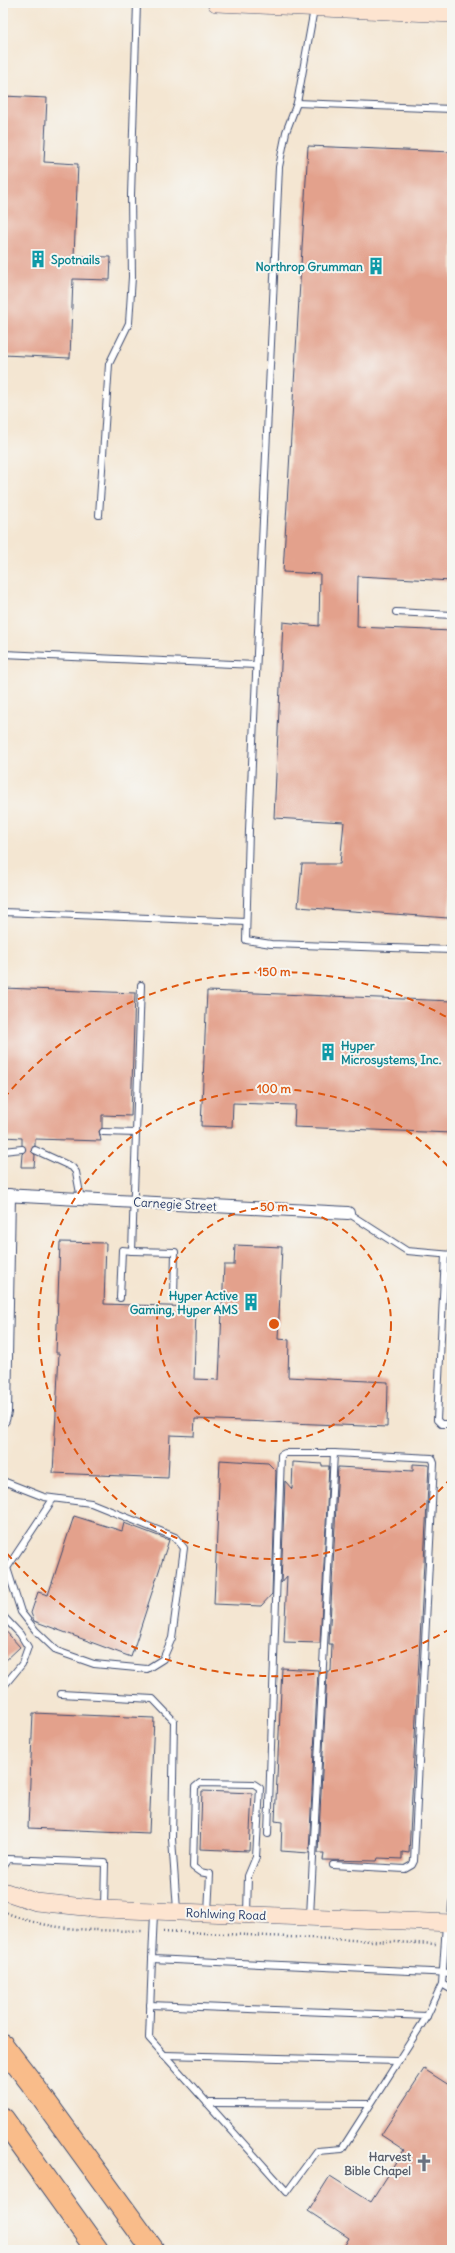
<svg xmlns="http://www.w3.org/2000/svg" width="455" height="2253" font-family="Delius,sans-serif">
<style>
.building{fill:#e3a18c}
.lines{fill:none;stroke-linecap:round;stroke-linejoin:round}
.lane-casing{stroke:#3c4a6f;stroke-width:8}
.street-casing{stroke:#3c4a6f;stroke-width:14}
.secondary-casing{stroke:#3c4a6f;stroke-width:18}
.highway-casing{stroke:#3c4a6f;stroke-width:24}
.path{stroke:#3c4a6f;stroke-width:2.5;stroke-dasharray:1 3;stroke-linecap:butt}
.lane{stroke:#fff;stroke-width:6}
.street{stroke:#fff;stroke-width:12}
.secondary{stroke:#fde4d0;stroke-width:17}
.highway{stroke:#f9bc8a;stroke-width:22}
.ring{fill:none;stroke:#de5710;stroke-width:2;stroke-dasharray:7 5}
.labels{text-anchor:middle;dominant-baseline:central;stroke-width:4;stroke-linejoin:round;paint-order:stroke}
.culture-label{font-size:12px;font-weight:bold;fill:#0d838f;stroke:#f6f6f2;text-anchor:start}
.street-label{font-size:12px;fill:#1b2f5e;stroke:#f6f6f2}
.worship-label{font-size:12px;font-weight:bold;fill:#5b616d;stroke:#f6f6f2;text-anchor:end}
.centre{fill:#de5710;stroke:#f6f6f2;stroke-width:2}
.ring-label{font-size:12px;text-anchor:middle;font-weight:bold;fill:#de5710;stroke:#f6f6f2;stroke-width:4;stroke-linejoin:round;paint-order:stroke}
</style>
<rect width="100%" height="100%" fill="#f6f6f2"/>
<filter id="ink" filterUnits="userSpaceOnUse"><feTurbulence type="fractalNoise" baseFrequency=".025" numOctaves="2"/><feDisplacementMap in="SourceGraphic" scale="8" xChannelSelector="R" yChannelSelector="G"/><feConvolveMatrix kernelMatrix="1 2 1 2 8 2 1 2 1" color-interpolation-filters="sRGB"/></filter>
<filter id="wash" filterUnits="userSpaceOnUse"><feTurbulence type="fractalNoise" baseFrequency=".012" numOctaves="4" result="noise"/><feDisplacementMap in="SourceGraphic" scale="16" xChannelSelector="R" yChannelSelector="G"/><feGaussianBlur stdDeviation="0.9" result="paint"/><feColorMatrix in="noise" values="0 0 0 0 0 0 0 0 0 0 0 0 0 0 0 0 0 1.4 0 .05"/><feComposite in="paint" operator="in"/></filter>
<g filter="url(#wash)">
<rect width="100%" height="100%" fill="#f4e6d2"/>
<g id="blocks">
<!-- building -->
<g class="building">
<path d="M3 96 47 98 44 162 78 164 74 256 111 257 110 280 73 279 70 358 3 355Z"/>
<path d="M308 146 452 152V581L358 576 357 627 452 631V882L448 918 298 907 302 864H340L344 822 274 818 283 622 319 626 320 574 283 572Z"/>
<path d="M3 988 135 993 131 1116 102 1115V1128L99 1131 101 1141 35 1139V1146L31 1150 35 1155 34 1167H21L22 1154 26 1149 22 1145V1138L3 1137Z"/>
<path d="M207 991 452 1001V1133L294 1127 295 1105 233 1103 232 1127 201 1126Z"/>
<path d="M60 1242 106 1243 104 1304 196 1307 194 1379 219 1380 224 1265H234L235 1245 282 1247 278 1339 289 1340 288 1377 388 1382 387 1427 195 1419 194 1436 170 1435 168 1478 53 1473 59 1353H56Z"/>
<path d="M220 1460 268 1463 276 1471 272 1594 261 1606 214 1604Z"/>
<path d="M293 1462 322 1464V1466H329L320 1643 284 1642 287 1576 281 1583 285 1481 292 1489Z"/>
<path d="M413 1464 429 1465 409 1853 402 1852V1859L378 1858 377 1861 323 1860 324 1853H318L327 1671H331L332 1644H329L338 1467 413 1471Z"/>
<path d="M74 1516 122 1531 124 1523 169 1540 131 1657 34 1621 31 1613 38 1592 48 1595Z"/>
<path d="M3 1628 20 1647 3 1663Z"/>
<path d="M282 1668 318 1670 309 1853 281 1851 282 1822 275 1821Z"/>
<path d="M33 1713 154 1718 149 1833 28 1828Z"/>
<path d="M202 1791 252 1793 249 1851 200 1849Z"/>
<path d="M424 2069 452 2087V2250H342L349 2238 308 2211 330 2176 371 2202 404 2150 381 2135Z"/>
</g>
</g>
</g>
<g filter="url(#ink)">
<use href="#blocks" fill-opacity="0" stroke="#3c4a6f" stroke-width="1"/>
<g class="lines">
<!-- lane casing -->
<g class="lane-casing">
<g id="lane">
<path d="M314 9 297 103 286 132 279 167 249 830 246 940 271 944 452 950"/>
<path d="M297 103 452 109"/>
<path d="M99 515 109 364 129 323 132 277 131 195 137 3"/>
<path d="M396 612 452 615"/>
<path d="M3 654 256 665"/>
<path d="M3 912 246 922"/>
<path d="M103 1132 136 1133"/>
<path d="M35 1150 72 1167 76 1172 81 1199"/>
<path d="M3 1151 22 1149"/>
<path d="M348 1213 407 1251 452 1255"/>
<path d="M132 1251 175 1252 174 1298"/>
<path d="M445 1255 437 1420 441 1424H452"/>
<path d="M120 1298 122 1250 132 1251 141 985"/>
<path d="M3 1481 44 1497 91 1503 175 1537 184 1548 172 1638 163 1659 147 1669 94 1664 57 1651 36 1631 21 1612 7 1568 3 1565"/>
<path d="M7 1568 53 1499"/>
<path d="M3 1616 20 1634 28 1647 22 1664 3 1687"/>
<path d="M61 1694 153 1699 174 1721 172 1839 177 1910"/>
<path d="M268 1834 281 1455 285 1453H334"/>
<path d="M3 1866 8 1859 105 1863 104 1907"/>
<path d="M208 1912 210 1874 200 1872 193 1867 195 1787 200 1783 254 1784 260 1788 256 1857 248 1876 247 1913"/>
<path d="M154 1913 152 1959 452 1973"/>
<path d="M310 1916 334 1453 432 1458 434 1463 414 1861 412 1865 405 1869 333 1865"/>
<path d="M451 1922 452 1903"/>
<path d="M446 1924 442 1984 452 1990"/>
<path d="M152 1959 149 2038 287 2192 317 2151 342 2149 427 2016 442 1984"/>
<path d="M150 2005 427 2016"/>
<path d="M164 2055 398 2061"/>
<path d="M207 2103 370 2104"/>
</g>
</g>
<!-- street casing -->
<g class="street-casing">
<g id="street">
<path d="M3 1195 348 1213"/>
<path d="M3 1420 5 1412 9 1195"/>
</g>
</g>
<!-- secondary casing -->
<g class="secondary-casing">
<g id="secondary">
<path d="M216 3 452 14"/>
<path d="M3 1891 36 1902 104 1909 452 1923"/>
</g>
</g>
<!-- highway casing -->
<g class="highway-casing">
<g id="highway">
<path d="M3 2046 30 2081 153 2250"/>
<path d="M3 2119 97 2250"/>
</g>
</g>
<!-- path -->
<g class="path">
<path d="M3 1911C47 1932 96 1930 144 1931"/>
<path d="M163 1931 436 1944"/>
</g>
<!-- lane -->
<use href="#lane" class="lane"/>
<!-- street -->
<use href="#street" class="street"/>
<!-- secondary -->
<use href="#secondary" class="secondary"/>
<!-- highway -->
<use href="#highway" class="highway"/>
</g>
</g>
<!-- distance rings -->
<g class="ring">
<circle cx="274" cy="1324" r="117"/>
<path d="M451 1478A235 235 0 1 1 451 1170"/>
<path d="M450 1629A352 352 0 0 1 4 1550M4 1098A352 352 0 0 1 450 1019"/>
</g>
<!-- icons -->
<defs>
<g id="building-bare" transform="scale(1.38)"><path d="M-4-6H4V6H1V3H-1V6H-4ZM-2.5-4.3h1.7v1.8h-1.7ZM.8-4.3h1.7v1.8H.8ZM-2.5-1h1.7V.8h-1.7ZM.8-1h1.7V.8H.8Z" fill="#0f9aa8" stroke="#f6f6f2" stroke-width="2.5" paint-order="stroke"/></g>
<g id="church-bare" transform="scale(1.38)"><path d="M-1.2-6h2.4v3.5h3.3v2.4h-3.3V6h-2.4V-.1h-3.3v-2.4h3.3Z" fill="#6b7280" stroke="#f6f6f2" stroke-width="2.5" paint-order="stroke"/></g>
</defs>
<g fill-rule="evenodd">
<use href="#building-bare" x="38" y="259"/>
<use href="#building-bare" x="376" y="266"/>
<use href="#building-bare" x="328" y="1052"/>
<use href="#building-bare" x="251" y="1302"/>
<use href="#church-bare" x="424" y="2163"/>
</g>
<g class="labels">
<!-- culture labels -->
<g class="culture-label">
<text x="51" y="259">Spotnails</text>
<text x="363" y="266" text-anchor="end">Northrop Grumman</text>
<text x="341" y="1045">Hyper<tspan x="341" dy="14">Microsystems, Inc.</tspan></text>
<text x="238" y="1295" text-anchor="end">Hyper Active<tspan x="238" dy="14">Gaming, Hyper AMS</tspan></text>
</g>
<!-- street labels -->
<g class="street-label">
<text transform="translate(175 1204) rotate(3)">Carnegie Street</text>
<text transform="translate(226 1914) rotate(2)">Rohlwing Road</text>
</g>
<!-- worship labels -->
<g class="worship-label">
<text x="411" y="2156">Harvest<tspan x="411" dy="14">Bible Chapel</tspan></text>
</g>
</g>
<circle cx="274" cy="1324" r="6" class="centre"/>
<g class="ring-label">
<text x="274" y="976">150 m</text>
<text x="274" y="1093">100 m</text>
<text x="274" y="1211">50 m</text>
</g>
<!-- margin -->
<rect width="455" height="2253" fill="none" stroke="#f6f6f2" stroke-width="16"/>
</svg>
